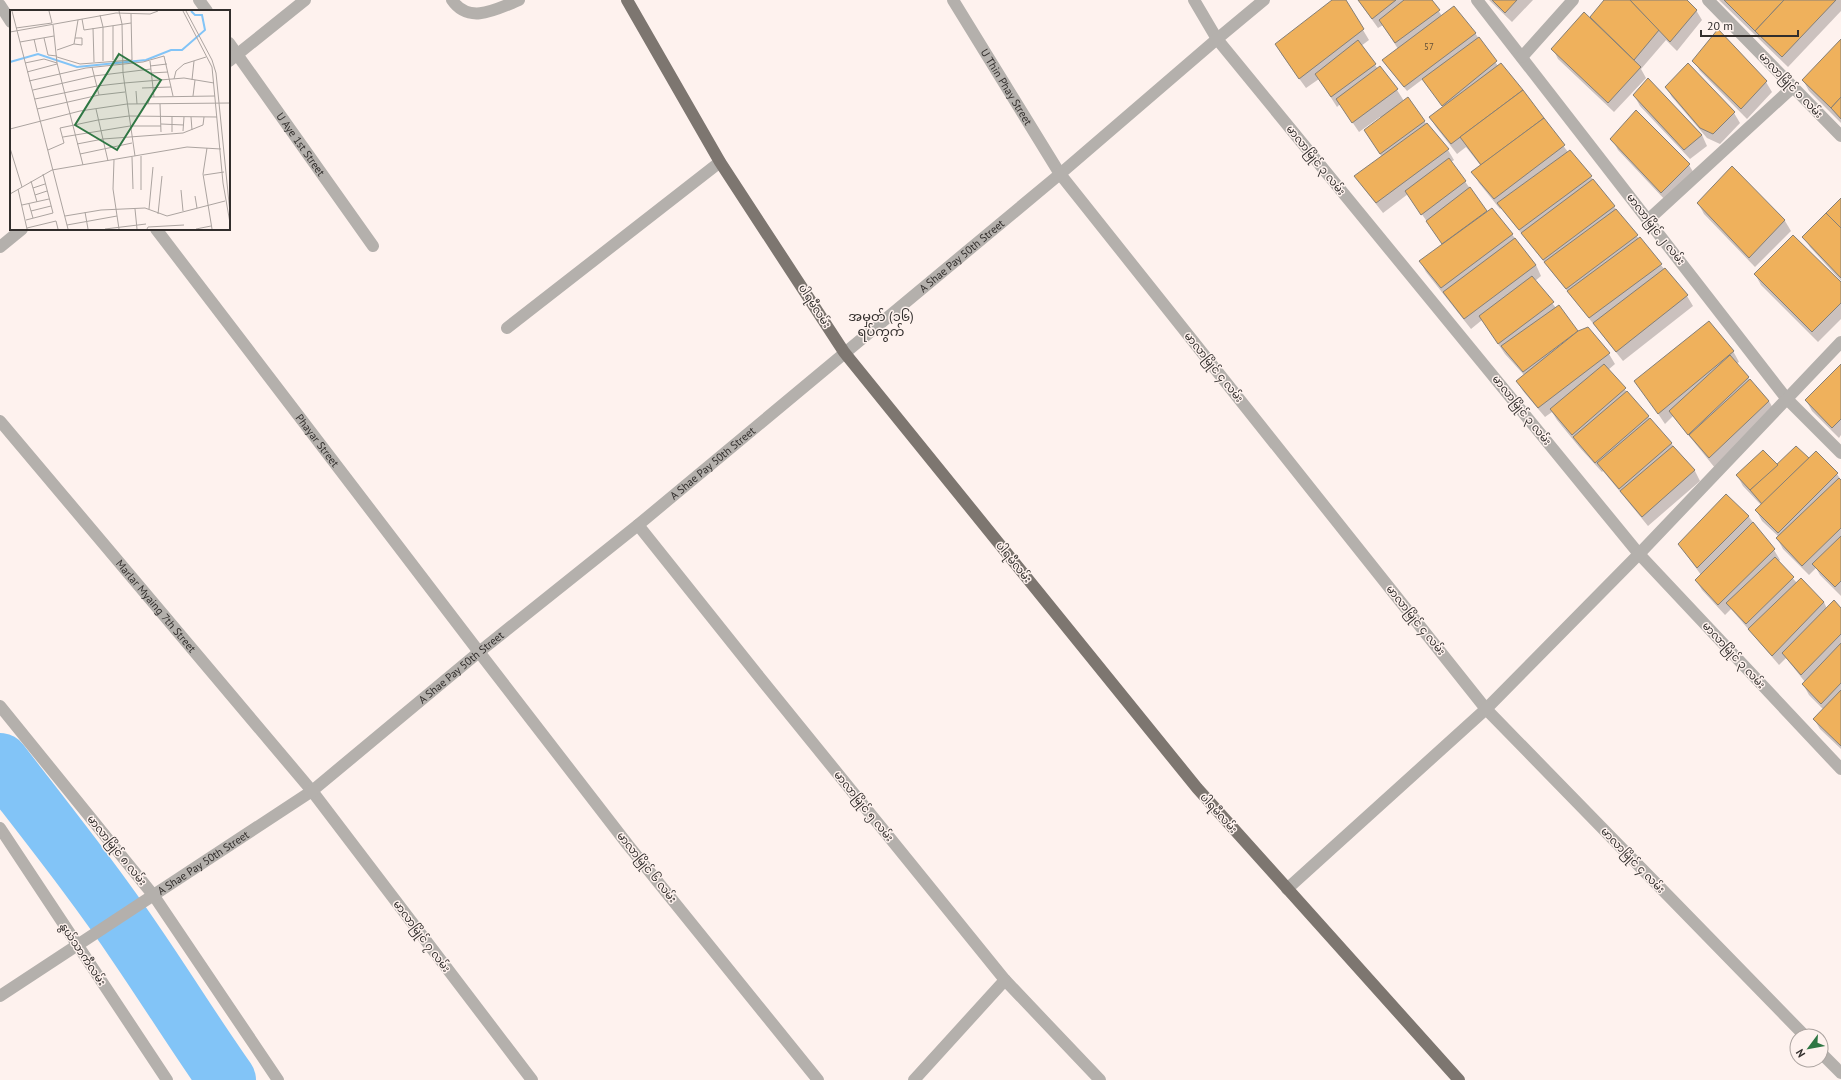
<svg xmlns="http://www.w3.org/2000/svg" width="1841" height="1080" font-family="'PT Sans','Noto Sans Myanmar',sans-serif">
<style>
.shadow{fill:#0003}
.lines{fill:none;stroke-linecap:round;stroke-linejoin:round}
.river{stroke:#82c4f7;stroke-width:58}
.building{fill:#efb15c;stroke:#857f77}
.minor{stroke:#b4b0ac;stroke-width:12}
.major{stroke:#7d7670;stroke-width:12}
.labels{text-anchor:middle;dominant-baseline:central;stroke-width:3;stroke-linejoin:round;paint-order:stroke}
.number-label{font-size:9px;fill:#614f38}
.street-label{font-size:11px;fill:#322e2c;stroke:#fef2ee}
.quarter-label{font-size:13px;fill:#322e2c;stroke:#fef2ee}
.inset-river{fill:none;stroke:#82c4f7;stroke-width:2}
.inset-road{fill:none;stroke:#aca4a0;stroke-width:1}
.view{fill:#2f7744;fill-opacity:0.15;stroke:#2f7744;stroke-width:2}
.inset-edge{fill:none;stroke:#322e2c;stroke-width:2}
</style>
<rect width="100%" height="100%" fill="#fef2ee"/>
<!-- shadow -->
<g class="shadow">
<path d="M1333 0H1345L1369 40 1361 46 1378 69 1380 68 1397 90 1404 101 1424 121 1448 150 1454 160 1451 162 1487 212 1492 209 1536 265 1541 276 1535 281 1556 308 1558 307 1578 332 1588 328 1609 354 1615 364 1608 370 1695 471 1700 481 1648 526 1603 471 1602 472 1580 448 1557 420 1552 412 1545 417 1523 391 1517 381 1524 375 1505 354 1482 320 1471 329 1426 272 1420 261 1443 245 1408 194 1383 213 1362 186 1356 176 1382 157 1365 131 1381 118 1380 117 1359 132 1340 104 1337 107 1319 79 1306 88 1282 55 1276 44Z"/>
<path d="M1358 0H1431L1442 16 1475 33 1498 66 1501 64 1568 152 1570 151 1591 177 1639 239 1687 296 1693 306 1623 361 1501 208 1500 209 1479 183 1473 172 1481 166 1466 147 1457 154 1436 127 1430 117 1443 107 1423 79 1407 91 1386 65 1383 60 1398 49 1383 25 1378 28Z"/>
<path d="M1489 0H1533L1512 22Z"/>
<path d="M1605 0H1685L1696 10 1702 20 1677 51 1666 40 1641 69 1646 78 1614 112 1558 59 1553 49 1590 19Z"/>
<path d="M1719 0H1841V11L1788 67Z"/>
<path d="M1841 40V123L1809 91 1803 80Z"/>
<path d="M1694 61 1766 82 1772 92 1747 119 1700 71Z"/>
<path d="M1648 79 1702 135 1707 146 1690 159 1640 106 1634 95Z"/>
<path d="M1666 87 1734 113 1740 123 1720 144 1707 138 1672 97Z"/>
<path d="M1612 139 1689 165 1695 175 1667 202 1618 150Z"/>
<path d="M1732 167 1785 221 1791 231 1755 267 1704 214 1698 203Z"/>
<path d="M1841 199V281L1810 247 1804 237Z"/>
<path d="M1755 274 1841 284V319L1818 342 1761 285Z"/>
<path d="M1733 351 1739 362 1736 364 1769 401 1775 412 1715 468 1673 416 1665 424 1636 381Z"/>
<path d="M1841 365V435L1839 438 1812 411 1806 400Z"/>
<path d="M1809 460 1837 474 1841 480V596L1820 575 1816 568 1809 575 1783 549 1777 538 1779 537 1762 521 1756 510 1761 505 1743 486 1737 475Z"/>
<path d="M1726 496 1749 517 1774 550 1780 560 1778 562 1797 583 1824 602 1827 609H1841V749L1820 729 1814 719 1823 709 1809 695 1803 684 1805 682 1786 658 1779 665 1731 609 1725 615 1702 590 1696 580 1701 575 1679 544Z"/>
</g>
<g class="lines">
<!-- river -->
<path class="river" d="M0 762C47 823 95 883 138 947 168 991 196 1036 227 1080"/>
</g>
<!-- building -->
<g class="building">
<path d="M1332 0H1346L1364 29 1299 79 1275 44Z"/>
<path d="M1358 0H1396L1372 19Z"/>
<path d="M1404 0H1432L1440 10 1395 43 1379 20Z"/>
<path d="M1492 0H1517L1505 13Z"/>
<path d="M1604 0H1630L1659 30 1634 60 1590 17Z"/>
<path d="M1630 0H1687L1697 10 1670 42Z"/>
<path d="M1724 0H1784L1755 31Z"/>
<path d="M1784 0H1836L1782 57 1755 31Z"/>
<path d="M1454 6 1476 33 1404 87 1382 60Z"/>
<path d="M1584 12 1641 67 1608 103 1551 49Z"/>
<path d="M1718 29 1767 81 1741 109 1692 61Z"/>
<path d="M1479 37 1497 61 1442 106 1422 79Z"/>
<path d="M1841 39V97L1831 108 1802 80Z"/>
<path d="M1358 40 1376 64 1331 97 1315 74Z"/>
<path d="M1501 63 1523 90 1451 144 1429 117Z"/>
<path d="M1688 63 1735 112 1713 134 1700 128 1665 87Z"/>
<path d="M1380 66 1398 89 1352 123 1336 99Z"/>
<path d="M1648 78 1702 135 1684 150 1633 95Z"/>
<path d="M1523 90 1544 118 1481 165 1460 137Z"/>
<path d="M1408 97 1425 121 1380 154 1364 130Z"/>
<path d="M1841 97V119L1831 108Z"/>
<path d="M1636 110 1690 164 1661 193 1610 139Z"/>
<path d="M1544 118 1565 145 1494 199 1471 172Z"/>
<path d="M1427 123 1449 149 1376 203 1354 176Z"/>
<path d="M1570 150 1592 176 1519 230 1497 203Z"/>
<path d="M1449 158 1466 181 1421 215 1405 191Z"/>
<path d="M1732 166 1785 220 1749 258 1697 203Z"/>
<path d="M1593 179 1615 206 1543 260 1521 233Z"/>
<path d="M1470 187 1487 211 1442 244 1426 221Z"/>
<path d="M1841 198V228L1826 213Z"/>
<path d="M1492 208 1513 234 1441 288 1419 261Z"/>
<path d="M1616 209 1638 235 1566 289 1544 262Z"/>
<path d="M1826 213 1841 228V278L1802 237Z"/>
<path d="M1793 235 1841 282V303L1812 332 1754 274Z"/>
<path d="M1640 237 1662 264 1589 318 1567 291Z"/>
<path d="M1515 238 1536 265 1464 319 1443 292Z"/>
<path d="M1665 268 1688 295 1616 352 1593 323Z"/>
<path d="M1532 276 1554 302 1498 344 1479 316Z"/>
<path d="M1559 305 1578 331 1523 372 1501 346Z"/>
<path d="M1709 321 1734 351 1658 414 1634 381Z"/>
<path d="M1588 327 1610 353 1538 408 1516 381 1578 331Z"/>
<path d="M1730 355 1749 377 1688 435 1669 411Z"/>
<path d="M1604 364 1626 388 1572 435 1550 409Z"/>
<path d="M1841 364V419L1832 428 1805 400Z"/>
<path d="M1750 379 1769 401 1709 458 1689 435Z"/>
<path d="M1627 391 1649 416 1595 463 1573 437Z"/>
<path d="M1650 418 1672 443 1619 489 1597 463Z"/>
<path d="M1673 446 1695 470 1642 517 1620 491Z"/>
<path d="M1796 446 1809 458 1762 504 1750 490Z"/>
<path d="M1763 450 1778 465 1750 490 1736 475Z"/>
<path d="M1816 451 1838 473 1778 533 1755 510Z"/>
<path d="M1839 478 1841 480V528L1802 566 1776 538Z"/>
<path d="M1726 494 1749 516 1697 568 1678 544Z"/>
<path d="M1753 522 1775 549 1718 605 1695 580Z"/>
<path d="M1841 536V581L1835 587 1812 564Z"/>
<path d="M1775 557 1794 577 1746 624 1726 603Z"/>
<path d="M1801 578 1824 602 1772 656 1748 629Z"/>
<path d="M1834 600 1841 608V634L1801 675 1782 653Z"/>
<path d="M1841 643V683L1821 704 1802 684Z"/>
<path d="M1841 690V746L1813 719Z"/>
</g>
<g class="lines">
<!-- minor -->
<g class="minor">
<path d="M199 0 207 11"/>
<path d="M452 0C469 25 497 9 519 0"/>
<path id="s1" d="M953 0 1060 174 1486 709 1805 1036"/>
<path d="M1194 0 1217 39 1639 554 1841 769"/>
<path d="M1477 0 1786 398 1841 453"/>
<path d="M1708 0 1841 136"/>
<path d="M0 5 11 22"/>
<path id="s2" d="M229 43 373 246"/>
<path d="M1522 57 1573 0"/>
<path d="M229 61 305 0"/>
<path d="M1648 220 1793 87"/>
<path id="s3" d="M156 229 479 652 628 845 818 1080"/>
<path d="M0 247 22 229"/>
<path d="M507 328 720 162"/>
<path id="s4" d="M0 421 312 791 532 1080"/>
<path d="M638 525 757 674 1005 980 1100 1080"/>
<path d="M0 706 154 896 278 1080"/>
<path d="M0 828 167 1080"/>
<path d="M1287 889 1486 709 1639 554 1841 342"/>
<path id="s5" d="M0 996 312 791 479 652 638 525 1060 174 1217 39 1264 0"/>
<path d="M1821 1053 1841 1073"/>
<path d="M914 1080 1005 980"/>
</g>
<!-- major -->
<path class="major" d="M627 0 720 162 844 352 1197 788 1459 1080"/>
</g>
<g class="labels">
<!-- number labels -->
<g class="number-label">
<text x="1429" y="46">57</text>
</g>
<!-- street labels -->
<g class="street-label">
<text transform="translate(1791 85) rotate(46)">မာလာမြိုင် ၁ လမ်း</text>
<text stroke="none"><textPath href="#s1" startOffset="102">U Thin Phay Street</textPath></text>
<text stroke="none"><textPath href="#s2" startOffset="124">U Aye 1st Street</textPath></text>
<text transform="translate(1316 160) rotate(51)">မာလာမြိုင် ၃ လမ်း</text>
<text transform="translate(1656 229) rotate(52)">မာလာမြိုင် ၂ လမ်း</text>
<text stroke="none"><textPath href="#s5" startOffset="1215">A Shae Pay 50th Street</textPath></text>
<text transform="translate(815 306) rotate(57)">ပါရမီလမ်း</text>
<text transform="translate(1214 367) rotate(51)">မာလာမြိုင် ၄ လမ်း</text>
<text transform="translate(1522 410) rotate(51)">မာလာမြိုင် ၃ လမ်း</text>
<text stroke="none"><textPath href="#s3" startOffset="266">Phayar Street</textPath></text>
<text stroke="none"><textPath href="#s5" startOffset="891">A Shae Pay 50th Street</textPath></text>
<text transform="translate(1014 562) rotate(51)">ပါရမီလမ်း</text>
<text stroke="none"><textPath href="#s4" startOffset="242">Marlar Myaing 7th Street</textPath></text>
<text transform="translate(1416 620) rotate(51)">မာလာမြိုင် ၄ လမ်း</text>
<text transform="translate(1734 655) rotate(47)">မာလာမြိုင် ၃ လမ်း</text>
<text stroke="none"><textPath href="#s5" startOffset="567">A Shae Pay 50th Street</textPath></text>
<text transform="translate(864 806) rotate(51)">မာလာမြိုင် ၅ လမ်း</text>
<text transform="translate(1219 813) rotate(48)">ပါရမီလမ်း</text>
<text transform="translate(117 850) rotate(51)">မာလာမြိုင် ၈ လမ်း</text>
<text transform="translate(1633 860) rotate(46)">မာလာမြိုင် ၄ လမ်း</text>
<text stroke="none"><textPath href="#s5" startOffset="243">A Shae Pay 50th Street</textPath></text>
<text transform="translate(647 867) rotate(51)">မာလာမြိုင် ၆ လမ်း</text>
<text transform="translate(422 936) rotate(53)">မာလာမြိုင် ၇ လမ်း</text>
<text transform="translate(83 954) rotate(56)">နွယ်သာကီလမ်း</text>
</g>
<!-- quarter labels -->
<g class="quarter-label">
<text x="881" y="316">အမှတ် (၁၆)<tspan x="881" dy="15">ရပ်ကွက်</tspan></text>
</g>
</g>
<!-- overview -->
<g transform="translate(10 10)">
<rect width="220" height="220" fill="#fef2ee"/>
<path class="inset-river" d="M0 52 28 44 67 57 136 50 161 40H172L195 20 192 5H185L181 1"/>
<path class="inset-road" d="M2 1 58 219M39 1 42 13M109 1 112 14 113 63 125 146M173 1 202 57 213 173 220 213M176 1 202 50 206 63 220 203M90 5 93 17V51M72 9 74 20 121 13M43 15 47 53 73 155M103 16V50M6 18 42 13M83 18 84 52M0 22 106 3 140 4 148 1M34 28 38 45 47 46M24 29 27 42M10 32 44 26M64 34 68 10M64 34 72 35V28H65M47 40 64 34M47 47 70 54 122 50 121 4M140 51 144 87M15 53 34 49 47 53M140 56 157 54M82 57 89 85M17 62 47 54M141 63 158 62M164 69 166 61 174 54 196 47M182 70 184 51M19 71 76 58 133 52 154 46 163 86M132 78 161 77M23 80 84 66 141 59M126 81 127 94M183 86 185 70M25 89 87 76 114 73 174 68 204 73M138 94 140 87 205 86M150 94 151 122M27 99 89 85 115 82M86 99 98 151M181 107 182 120M151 114 174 115M0 119 70 101 117 94 220 93M173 121 174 107M162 122V107M53 127 120 116H151M67 134 93 129 173 123 193 115 194 107M0 138 12 177M197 138 193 164 202 219M38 140 54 133 50 118 88 110 119 106 207 107M70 144 122 133M131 146V180M122 147 123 179M104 150 103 179 109 219M194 165 214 162M21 171 27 192M23 178 35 174M8 179 17 219M171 180 173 201M0 184 42 160 177 137 211 139M25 185 37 181M185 186 187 198M19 194 23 208M12 195 39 189M125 199 127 219M139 199 143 157M21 201 41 196M75 202 78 219M148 204 152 166M55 206 91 200 135 198 157 206 215 191M16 210 43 203 33 164M57 215 107 206M17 218 46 211 48 219M95 219 136 214M137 219 138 217 174 215M186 219 201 216"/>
<path class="view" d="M109 44 151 70 107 140 65 115Z"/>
<rect width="220" height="220" class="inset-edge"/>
</g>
<!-- north arrow -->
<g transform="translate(1809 1048) rotate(238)"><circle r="19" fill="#fef2ee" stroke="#aca4a0"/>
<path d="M0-3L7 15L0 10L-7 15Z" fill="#2f7744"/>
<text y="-6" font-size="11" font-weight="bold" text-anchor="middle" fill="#322e2c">N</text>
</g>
<!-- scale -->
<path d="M1701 30v6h97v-6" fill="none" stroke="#322e2c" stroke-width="2"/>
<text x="1707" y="30" font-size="12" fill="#322e2c" stroke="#fef2ee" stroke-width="3" paint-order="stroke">20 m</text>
</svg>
